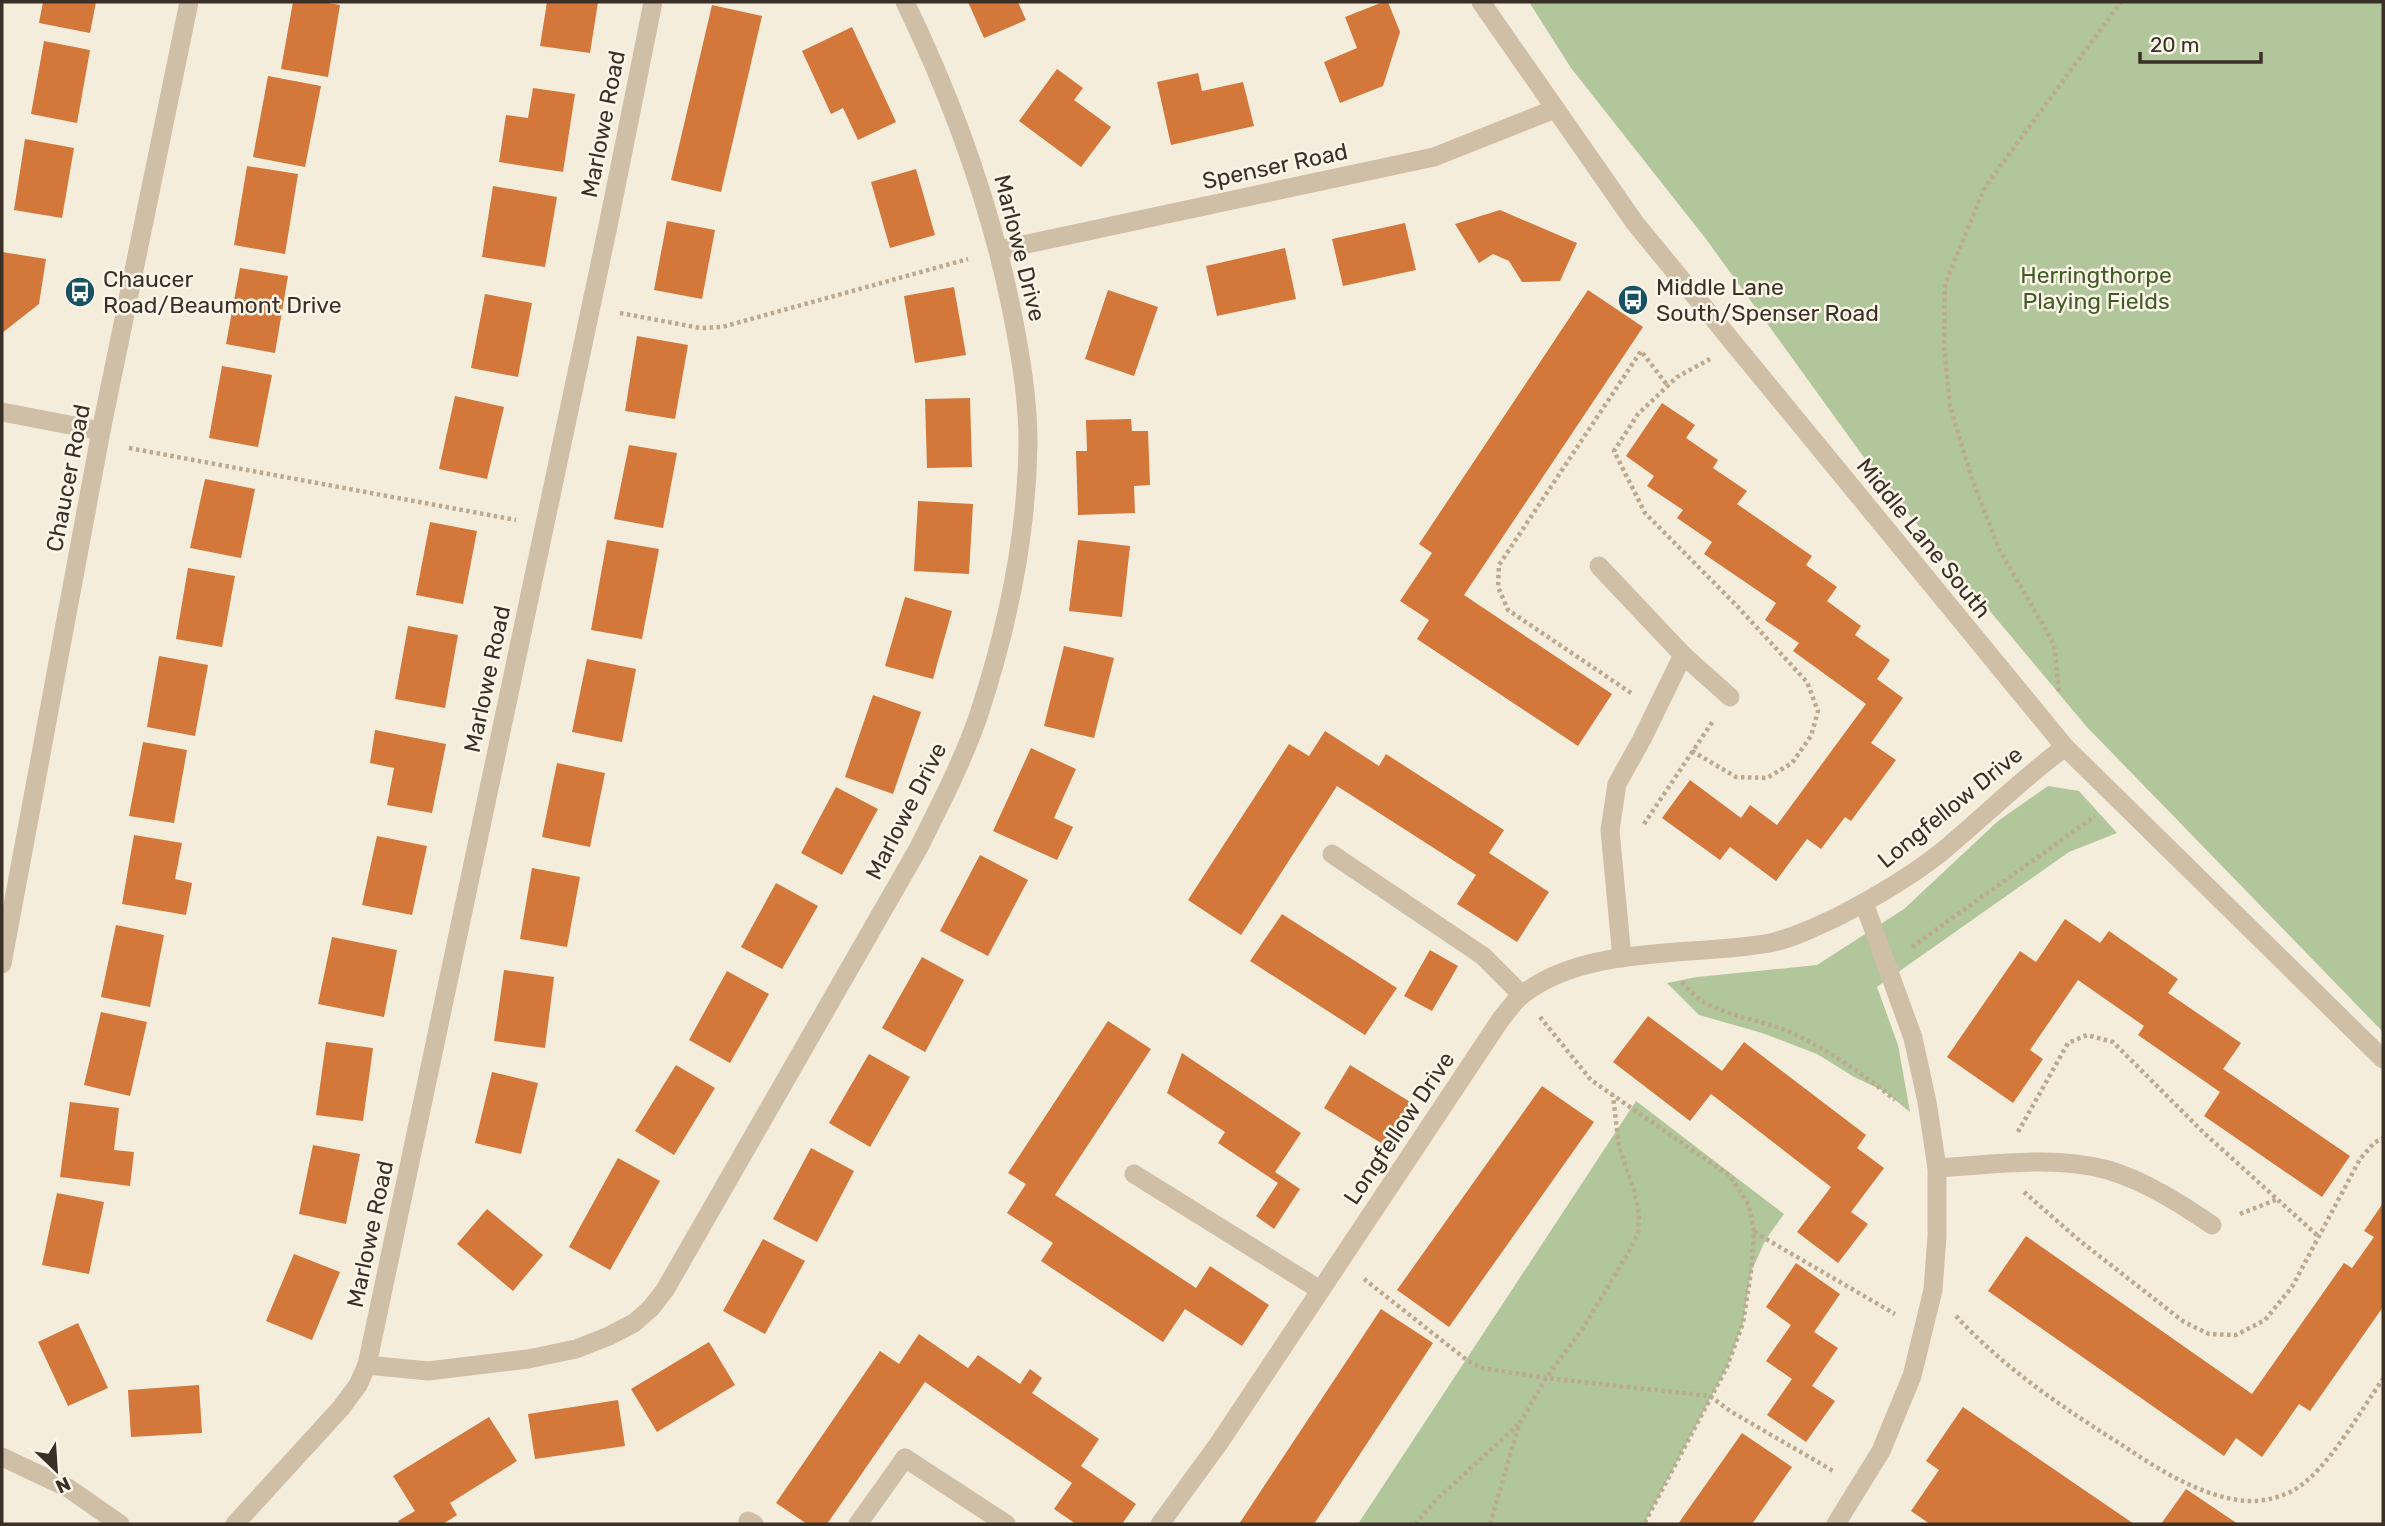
<svg xmlns="http://www.w3.org/2000/svg" width="2385" height="1526" font-family="Rubik,sans-serif">
<style>
.green{fill:#b1c69a}
.building{fill:#d3773b}
.lines{fill:none;stroke-linecap:round;stroke-linejoin:round}
.path{stroke:#bba990;stroke-width:4.5;stroke-dasharray:3.5 3.5;stroke-linecap:butt}
.service{stroke:#cfbfa6;stroke-width:19}
.minor{stroke:#cfbfa6;stroke-width:19}
.labels{text-anchor:middle;dominant-baseline:central;stroke-width:5;stroke-linejoin:round;paint-order:stroke}
.street-label{font-size:23px;fill:#3a3028;stroke:#fcf6e9}
.park-label{font-size:23px;fill:#415b28;stroke:#fcf6e9}
.poi-label{font-size:23px;fill:#3a3028;stroke:#fcf6e9;text-anchor:start}
</style>
<rect width="100%" height="100%" fill="#f5eddc"/>
<!-- green -->
<g class="green">
<path d="M1529 2H2383V1032L2086 726 1881 481 1706 239 1571 68Z"/>
<path d="M2048 786 2079 791 2117 833 2069 852 1877 987 1898 1045 1910 1112 1884 1091 1854 1077 1817 1054 1762 1033 1699 1015 1667 983 1697 977 1817 965 1904 909 1998 821Z"/>
<path d="M1636 1101 1784 1214 1766 1239 1751 1272 1743 1323 1727 1367 1644 1524H1358Z"/>
</g>
<!-- building -->
<g class="building">
<path d="M43 2H96L90 33 39 23Z"/>
<path d="M293 2H322L340 5 328 77 281 69Z"/>
<path d="M547 2H598L590 53 540 46Z"/>
<path d="M968 2H1018L1026 20 984 38Z"/>
<path d="M1383 2H1388L1400 32 1383 86 1340 103 1324 62 1357 48 1345 17Z"/>
<path d="M712 5 762 16 721 192 671 180Z"/>
<path d="M852 27 896 122 858 140 843 108 831 114 802 51Z"/>
<path d="M44 41 90 50 77 123 31 114Z"/>
<path d="M1057 69 1083 88 1074 100 1111 127 1081 167 1019 121Z"/>
<path d="M1198 73 1202 91 1243 82 1254 126 1171 145 1157 82Z"/>
<path d="M268 76 321 86 305 167 253 157Z"/>
<path d="M533 88 575 94 563 172 499 162 506 115 528 118Z"/>
<path d="M25 139 74 148 62 218 14 210Z"/>
<path d="M247 166 298 174 285 254 234 245Z"/>
<path d="M916 169 935 235 890 248 871 182Z"/>
<path d="M493 186 557 197 545 267 482 257Z"/>
<path d="M1500 210 1577 243 1560 281 1522 282 1509 261 1493 254 1479 263 1455 224Z"/>
<path d="M667 221 715 230 702 299 654 290Z"/>
<path d="M1405 223 1416 270 1343 286 1332 239Z"/>
<path d="M1285 248 1296 299 1217 316 1206 266Z"/>
<path d="M2 252 46 259 39 304 2 333Z"/>
<path d="M240 268 288 276 275 353 226 344Z"/>
<path d="M954 287 966 355 915 363 904 296Z"/>
<path d="M1108 290 1158 307 1134 376 1085 359Z"/>
<path d="M1588 290 1643 327 1464 595 1612 694 1578 746 1417 639 1429 620 1400 601 1432 553 1419 544Z"/>
<path d="M485 294 532 303 518 377 471 368Z"/>
<path d="M637 336 688 345 675 419 625 411Z"/>
<path d="M222 366 272 375 258 447 209 438Z"/>
<path d="M455 396 504 407 487 479 439 469Z"/>
<path d="M970 398 972 467 927 468 925 399Z"/>
<path d="M1662 403 1695 425 1686 438 1718 460 1713 468 1747 491 1737 504 1812 556 1806 565 1837 587 1827 601 1861 626 1855 635 1890 660 1877 679 1903 698 1871 743 1896 760 1851 821 1845 817 1821 849 1807 839 1776 881 1730 847 1720 860 1662 818 1690 780 1741 818 1750 805 1777 825 1866 704 1793 651 1799 643 1765 620 1776 603 1704 554 1712 542 1677 518 1683 510 1647 486 1654 476 1626 456Z"/>
<path d="M1131 419 1132 431H1148L1150 485 1134 486 1135 513 1078 515 1076 451H1087L1086 420Z"/>
<path d="M629 445 677 453 663 528 614 519Z"/>
<path d="M205 479 255 489 241 558 190 548Z"/>
<path d="M918 501 973 504 969 574 914 571Z"/>
<path d="M430 522 477 531 463 604 416 595Z"/>
<path d="M607 540 659 549 642 639 591 630Z"/>
<path d="M1078 540 1130 546 1122 617 1069 611Z"/>
<path d="M188 568 235 576 222 647 176 639Z"/>
<path d="M905 597 952 611 933 679 885 666Z"/>
<path d="M408 626 458 635 445 708 395 699Z"/>
<path d="M1064 646 1114 658 1094 738 1044 726Z"/>
<path d="M159 656 208 665 195 736 147 727Z"/>
<path d="M587 659 636 669 622 742 572 732Z"/>
<path d="M873 695 921 712 893 794 845 777Z"/>
<path d="M375 730 446 744 432 813 387 805 394 768 370 763Z"/>
<path d="M1325 731 1379 766 1386 754 1504 830 1489 853 1549 892 1517 942 1457 904 1476 875 1337 786 1241 935 1188 900 1289 744 1309 756Z"/>
<path d="M143 742 187 750 174 823 129 816Z"/>
<path d="M1031 748 1076 769 1054 818 1073 827 1057 860 993 831Z"/>
<path d="M557 763 605 773 590 847 542 837Z"/>
<path d="M836 787 878 809 842 875 801 853Z"/>
<path d="M134 835 182 843 175 879 192 883 186 915 122 904Z"/>
<path d="M377 836 427 846 412 915 362 905Z"/>
<path d="M980 855 1028 880 988 956 940 931Z"/>
<path d="M532 868 580 877 567 947 520 939Z"/>
<path d="M776 883 818 906 782 969 741 947Z"/>
<path d="M1282 914 1397 988 1365 1035 1250 961Z"/>
<path d="M2065 919 2100 943 2109 931 2178 979 2168 993 2241 1043 2223 1069 2350 1156 2322 1197 2204 1116 2220 1092 2138 1035 2144 1026 2078 980 2030 1050 2043 1059 2013 1103 1947 1057 2020 951 2036 962Z"/>
<path d="M116 925 164 935 150 1007 101 997Z"/>
<path d="M332 937 397 950 384 1017 318 1004Z"/>
<path d="M1430 950 1458 966 1432 1011 1404 996Z"/>
<path d="M922 957 964 980 925 1052 882 1028Z"/>
<path d="M504 970 554 977 545 1048 494 1041Z"/>
<path d="M727 971 769 994 730 1063 689 1040Z"/>
<path d="M101 1012 147 1022 130 1096 84 1085Z"/>
<path d="M1648 1016 1722 1071 1744 1042 1866 1135 1857 1148 1884 1168 1851 1212 1868 1224 1838 1263 1797 1232 1831 1187 1711 1094 1690 1121 1613 1062Z"/>
<path d="M1108 1021 1151 1049 1055 1195 1196 1288 1210 1266 1269 1305 1242 1346 1185 1309 1163 1342 1041 1261 1053 1243 1007 1213 1026 1184 1008 1173Z"/>
<path d="M326 1042 373 1048 363 1121 316 1115Z"/>
<path d="M1182 1053 1301 1133 1275 1172 1300 1189 1274 1229 1256 1216 1278 1183 1218 1143 1225 1132 1167 1093Z"/>
<path d="M869 1054 910 1077 870 1147 829 1123Z"/>
<path d="M676 1065 715 1088 674 1155 635 1131Z"/>
<path d="M1350 1065 1412 1103 1386 1146 1324 1108Z"/>
<path d="M492 1072 538 1083 521 1154 475 1143Z"/>
<path d="M1542 1086 1594 1122 1449 1327 1397 1290Z"/>
<path d="M70 1102 119 1108 114 1150 134 1152 130 1186 60 1177Z"/>
<path d="M313 1145 360 1154 346 1224 299 1214Z"/>
<path d="M811 1148 854 1171 817 1242 773 1219Z"/>
<path d="M618 1158 660 1181 610 1270 569 1247Z"/>
<path d="M57 1193 104 1202 89 1274 42 1265Z"/>
<path d="M2383 1203V1307L2310 1411 2299 1404 2262 1457 2236 1438 2224 1456 1988 1291 2026 1236 2252 1394 2344 1263 2352 1268 2374 1237 2364 1231Z"/>
<path d="M487 1209 543 1255 513 1291 457 1244Z"/>
<path d="M763 1239 805 1261 765 1334 723 1311Z"/>
<path d="M294 1254 340 1272 312 1340 266 1321Z"/>
<path d="M1796 1263 1840 1294 1814 1332 1838 1348 1812 1386 1835 1401 1806 1442 1767 1415 1792 1379 1766 1361 1791 1325 1766 1307Z"/>
<path d="M1381 1309 1433 1343 1314 1524H1239Z"/>
<path d="M78 1323 108 1388 68 1406 38 1342Z"/>
<path d="M919 1334 968 1368 978 1355 1020 1384 1030 1369 1042 1378 1032 1393 1099 1439 1081 1466 1136 1504 1122 1524H1076L1054 1509 1072 1483 925 1382 827 1524H807L776 1503 880 1351 899 1364Z"/>
<path d="M709 1342 735 1385 657 1432 631 1389Z"/>
<path d="M199 1385 202 1433 131 1437 128 1390Z"/>
<path d="M618 1400 625 1446 535 1459 528 1414Z"/>
<path d="M1963 1407 2134 1524H1930L1911 1511 1939 1470 1926 1461Z"/>
<path d="M489 1417 517 1461 450 1503 457 1515 443 1524H400L398 1521 415 1511 393 1476Z"/>
<path d="M1742 1433 1792 1467 1752 1524H1678Z"/>
<path d="M2186 1489 2238 1524H2161Z"/>
</g>
<g class="lines">
<!-- path -->
<g class="path">
<path d="M620 313 700 328 722 327 968 259"/>
<path d="M129 448 516 520"/>
<path d="M2059 691 2054 644 1999 549 1972 479 1950 406 1944 346 1945 284 1985 187 2121 2"/>
<path d="M1631 693 1508 610 1498 587 1499 565 1641 351 1668 386"/>
<path d="M1692 751 1736 777 1767 778 1792 763 1811 736 1818 711 1807 682 1737 606 1645 513 1614 451 1638 414 1677 377 1710 359"/>
<path d="M1644 824 1713 721"/>
<path d="M1912 947 2095 816"/>
<path d="M1682 982C1707 1017 1756 1016 1792 1033 1830 1051 1863 1074 1895 1100"/>
<path d="M1540 1017 1591 1080 1730 1176 1749 1205 1754 1232 1751 1272 1743 1323 1727 1367 1644 1524"/>
<path d="M2018 1132 2068 1043 2087 1035 2113 1042 2204 1133 2318 1236"/>
<path d="M2024 1192 2080 1241 2184 1322 2209 1334 2236 1335 2265 1320 2292 1287 2360 1159 2374 1143 2383 1138"/>
<path d="M2240 1214 2278 1199"/>
<path d="M1754 1232 1895 1314"/>
<path d="M1364 1279 1468 1361 1482 1368 1546 1378 1710 1396 1730 1411 1835 1472"/>
<path d="M1956 1316C2003 1367 2060 1406 2119 1443 2155 1467 2194 1493 2238 1500 2257 1503 2277 1499 2294 1490 2328 1470 2360 1411 2383 1379"/>
<path d="M1415 1524 1438 1498 1518 1425"/>
<path d="M1490 1524 1519 1425 1546 1378 1583 1328 1627 1255 1638 1233 1639 1214 1634 1190 1619 1147 1613 1096"/>
</g>
<!-- service -->
<g class="service">
<path d="M748 1521 754 1524"/>
<path d="M858 1524 905 1458"/>
</g>
<!-- minor -->
<g class="minor">
<path d="M1481 2 1635 223 2065 747 2383 1059"/>
<path d="M999 250 1434 157 1555 109"/>
<path d="M2 412 101 431"/>
<path d="M1599 566 1683 655 1730 697"/>
<path d="M1332 854 1483 956 1522 995"/>
<path d="M1622 958 1610 830 1617 784 1642 739 1683 655"/>
<path d="M2 964 101 431 189 2"/>
<path d="M1937 1168C1992 1165 2054 1155 2108 1170 2145 1181 2181 1204 2212 1225"/>
<path d="M1134 1174 1320 1290"/>
<path d="M367 1365 428 1371 528 1359 576 1349 609 1336 634 1323 651 1308 665 1290 918 849C940 805 963 761 979 714 1008 626 1027 535 1028 443 1028 397 1020 352 1011 307 989 200 952 99 905 2"/>
<path d="M2 1457 68 1488 120 1524"/>
<path d="M905 1458 1006 1524"/>
<path d="M235 1524 341 1408 358 1385 367 1365 608 226 653 2"/>
<path d="M1160 1524 1219 1443 1501 1019C1508 1011 1514 1001 1522 995 1586 944 1693 957 1770 943 1793 938 1818 926 1839 916 1874 898 1908 878 1939 854 1982 819 2020 780 2065 747"/>
<path d="M1836 1524 1881 1451 1912 1376 1933 1290 1937 1236V1168L1927 1102 1913 1038 1864 903"/>
</g>
</g>
<!-- icons -->
<defs>
<g id="bus-disc" transform="scale(1.575)"><circle r="9.5" fill="#185161" stroke="#fcf6e9"/><path d="M-5-6H5V4H4V6H2V4H-2V6H-4V4H-5ZM-3.5-4V0h7V-4ZM-3.5 1.2v1.5H-2V1.2ZM2 1.2v1.5H3.5V1.2Z" fill="#fff"/></g>
</defs>
<g fill-rule="evenodd">
<use href="#bus-disc" x="80" y="292"/>
<use href="#bus-disc" x="1633" y="300"/>
</g>
<g class="labels">
<!-- street labels -->
<g class="street-label">
<text transform="translate(603 124) rotate(-79)">Marlowe Road</text>
<text transform="translate(1275 166) rotate(-12)">Spenser Road</text>
<text transform="translate(1020 248) rotate(76)">Marlowe Drive</text>
<text transform="translate(68 478) rotate(-79)">Chaucer Road</text>
<text transform="translate(1924 538) rotate(51)">Middle Lane South</text>
<text transform="translate(487 679) rotate(-78)">Marlowe Road</text>
<text transform="translate(1950 807) rotate(-39)">Longfellow Drive</text>
<text transform="translate(906 811) rotate(-63)">Marlowe Drive</text>
<text transform="translate(1399 1128) rotate(-56)">Longfellow Drive</text>
<text transform="translate(370 1234) rotate(-78)">Marlowe Road</text>
</g>
<!-- park labels -->
<g class="park-label">
<text x="2096" y="275">Herringthorpe<tspan x="2096" dy="26">Playing Fields</tspan></text>
</g>
<!-- poi labels -->
<g class="poi-label">
<text x="103" y="279">Chaucer<tspan x="103" dy="26">Road/Beaumont Drive</tspan></text>
<text x="1656" y="287">Middle Lane<tspan x="1656" dy="26">South/Spenser Road</tspan></text>
</g>
</g>
<!-- border -->
<rect width="2385" height="1526" fill="none" stroke="#3a3028" stroke-width="7"/>
<!-- north arrow -->
<g transform="translate(56 1470) rotate(155)" stroke="#fcf6e9" stroke-width="5" paint-order="stroke">
<path d="M0-5L12 26L0 18L-12 26Z" fill="#3a3028"/>
<text y="-10" font-size="19" font-weight="bold" text-anchor="middle" fill="#3a3028">N</text>
</g>
<!-- scale -->
<path d="M2140 52v10h121v-10" fill="none" stroke="#3a3028" stroke-width="3.5"/>
<text x="2150" y="52" font-size="21" fill="#3a3028" stroke="#fcf6e9" stroke-width="5" paint-order="stroke">20 m</text>
</svg>
